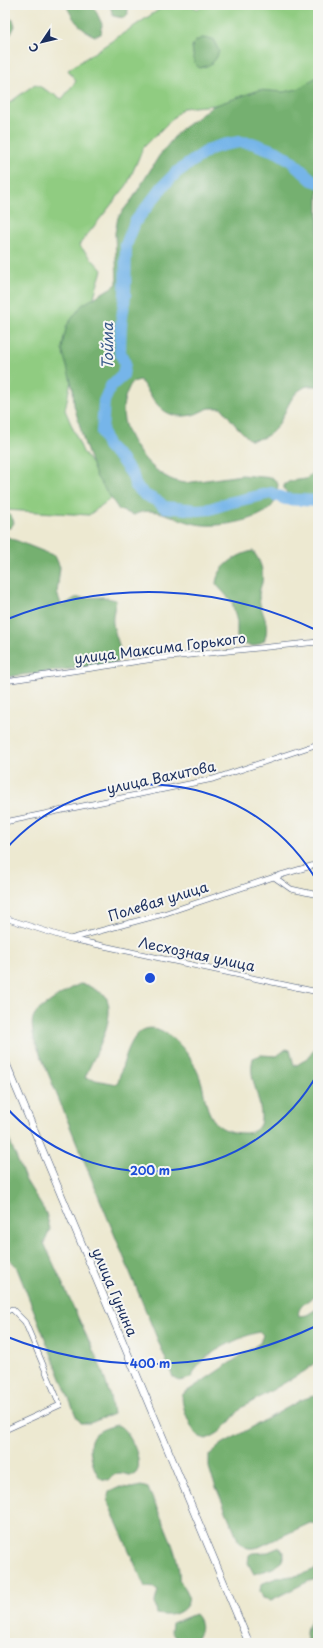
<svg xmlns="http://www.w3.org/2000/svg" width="323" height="1648" font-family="'Playpen Sans',sans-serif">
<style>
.green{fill:#90cc81;stroke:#567e70}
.forest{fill:#74b06f;stroke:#487066}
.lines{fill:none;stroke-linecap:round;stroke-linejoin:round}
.river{stroke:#76b5e9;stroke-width:12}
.minor-casing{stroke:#3a4b6f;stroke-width:6}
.secondary-casing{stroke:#3a4b6f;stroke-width:8}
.minor{stroke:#fff;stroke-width:5}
.secondary{stroke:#fff;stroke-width:7}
.ring{fill:none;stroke:#1d4ed8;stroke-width:2}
.labels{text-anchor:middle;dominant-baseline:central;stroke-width:4;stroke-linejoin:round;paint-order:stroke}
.street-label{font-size:14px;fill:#1b2f5e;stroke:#f6f6f2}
.water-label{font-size:15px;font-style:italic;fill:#365788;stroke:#f6f6f2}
.centre{fill:#1d4ed8;stroke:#f6f6f2;stroke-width:2}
.ring-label{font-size:12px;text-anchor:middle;font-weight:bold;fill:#1d4ed8;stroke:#f6f6f2;stroke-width:4;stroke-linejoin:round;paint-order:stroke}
</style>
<rect width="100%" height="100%" fill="#f6f6f2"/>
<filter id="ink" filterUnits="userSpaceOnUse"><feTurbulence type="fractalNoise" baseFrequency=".025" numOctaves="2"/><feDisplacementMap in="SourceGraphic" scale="8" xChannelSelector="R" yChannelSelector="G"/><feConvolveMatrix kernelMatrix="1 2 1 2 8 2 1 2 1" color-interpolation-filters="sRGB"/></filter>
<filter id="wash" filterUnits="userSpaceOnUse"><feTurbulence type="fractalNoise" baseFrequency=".012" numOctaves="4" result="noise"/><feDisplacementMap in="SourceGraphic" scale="16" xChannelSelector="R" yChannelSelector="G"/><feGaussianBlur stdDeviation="0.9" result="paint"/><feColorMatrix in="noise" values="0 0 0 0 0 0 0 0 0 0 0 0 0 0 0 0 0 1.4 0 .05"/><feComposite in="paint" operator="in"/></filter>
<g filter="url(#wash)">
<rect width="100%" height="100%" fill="#ede9d1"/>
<!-- green -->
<path class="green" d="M166 5H191L197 9 205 5H318V109L258 101 183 108 143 148 127 185 79 245 102 270 76 356 65 410 83 452 114 496 89 515 5 510V106L35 84 62 99 76 81 68 70Z"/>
<!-- forest -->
<g class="forest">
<path d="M66 5H93L102 24 101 34 95 36C80 30 73 19 66 5Z"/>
<path d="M110 5H127L128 14 124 18 113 16Z"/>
<path d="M5 16 13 20 15 26 11 34 5 36Z"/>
<path d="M202 38 213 39 219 51C216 62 210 66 199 68L194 63 192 46 196 41Z"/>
<path d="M318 76V386C313 386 307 385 303 388 281 399 287 439 250 440L236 426 222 408C218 408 214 408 210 408 204 409 198 414 192 415 162 421 155 401 140 380L132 382C125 394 121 406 124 420 129 446 158 481 185 483L242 475 273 478 278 484C277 491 277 501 271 507 257 522 215 528 196 524 176 520 154 504 134 515L119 510 96 476 85 445 74 405 73 389 62 349 63 341 67 325 82 305 117 284 115 233 118 217 133 198 159 156 179 131 213 106 259 90 283 92 298 89Z"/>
<path d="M5 316C9 333 12 341 5 358Z"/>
<path d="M318 469V497L289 495 284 489V485L290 481 306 479Z"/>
<path d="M5 511C10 514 13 518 14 523L10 528H5Z"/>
<path d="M5 536 55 556 60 567 57 593 61 604 64 605 75 598 103 597 116 600C115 607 112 616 113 623 114 637 124 647 118 661L111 664 5 677Z"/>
<path d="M253 551C260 561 264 569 262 583 261 586 259 591 259 595 259 613 272 621 264 641L254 646 242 644 237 638V622L232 602 216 584C217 567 237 554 253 551Z"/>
<path d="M80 984 87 985 105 995C119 1018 93 1056 85 1078L117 1084C124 1066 130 1018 160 1030 180 1039 196 1063 202 1084 205 1097 206 1112 216 1123 222 1130 234 1133 243 1133 249 1133 256 1132 259 1126 266 1115 253 1086 252 1073 251 1068 252 1063 253 1058L261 1055 277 1056 286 1049 290 1050 294 1065H297L308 1058 318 1044V1294C311 1299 296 1306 299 1316L307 1315 318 1308V1360L305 1371 243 1407C228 1421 226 1432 206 1439 203 1438 199 1437 197 1435 191 1428 179 1402 183 1394L257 1345 260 1343 263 1335 260 1332C246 1334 211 1351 201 1362 197 1366 194 1373 191 1378L179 1381 173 1377 34 1039C33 1031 30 1021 35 1014 40 1007 72 987 80 984Z"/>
<path d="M5 1129 25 1179 46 1213 50 1229 44 1243 102 1370 110 1396 113 1414 90 1423H81L76 1416 16 1266 8 1258 5 1260Z"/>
<path d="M313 1396 318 1397V1524L310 1523 259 1547C249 1550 244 1548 238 1540L211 1475 209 1467V1455L222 1444 301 1400Z"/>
<path d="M117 1425C129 1428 146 1465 135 1474 131 1477 124 1473 119 1473 115 1474 111 1477 108 1480 108 1480 102 1479 102 1479 93 1474 87 1446 92 1438 97 1430 109 1427 117 1425Z"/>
<path d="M141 1486 148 1488C158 1513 182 1556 179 1581 201 1601 181 1620 157 1614L155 1602 158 1590 155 1588 145 1587 109 1505 108 1496 109 1492 120 1487 132 1488Z"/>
<path d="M280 1547 284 1554 282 1561 273 1568 254 1574 248 1563 249 1555 252 1553 268 1552Z"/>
<path d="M318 1568V1579L309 1581 271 1600 263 1598 260 1591 261 1584 276 1578 300 1575Z"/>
<path d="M318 1611V1643H309C302 1631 309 1620 318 1611Z"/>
<path d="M195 1614C208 1627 197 1648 180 1640 176 1638 173 1634 171 1631L172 1623Z"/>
</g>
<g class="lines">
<!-- river -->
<path class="river" d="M318 182 312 180 290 160 277 152 252 143 239 142 223 145 210 149 177 172 164 185 135 222 126 245 125 296 121 325 120 352 125 363 123 375 111 386 104 401 102 432 108 446 121 459 133 476 135 485 145 495 159 502 164 507 198 510 210 509 228 503 271 493 285 499 318 501"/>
</g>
</g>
<g filter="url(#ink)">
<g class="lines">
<!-- minor casing -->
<g class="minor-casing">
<g id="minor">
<path d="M5 681 161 658 318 642"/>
<path d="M5 822 213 779 318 744"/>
<path d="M274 877 291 889 318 895"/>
<path d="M5 918 70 939 163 914 274 877 318 864"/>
<path d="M71 939 318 992"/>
<path d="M5 1312 12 1309 25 1322 60 1405 5 1430"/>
</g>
</g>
<!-- secondary casing -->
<g class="secondary-casing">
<path id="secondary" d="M5 1061 249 1643"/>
</g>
<!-- minor -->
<use href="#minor" class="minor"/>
<!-- secondary -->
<use href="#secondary" class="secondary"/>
</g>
</g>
<!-- distance rings -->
<g class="ring">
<path d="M318 1073A193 193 0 0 1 5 1106M5 850A193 193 0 0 1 318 883"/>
<path d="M316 1326A386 386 0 0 1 5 1336M5 620A386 386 0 0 1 316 630"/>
</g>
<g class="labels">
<!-- street labels -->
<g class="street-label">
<text transform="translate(160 648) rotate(-7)">улица Максима Горького</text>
<text transform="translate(161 777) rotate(-12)">улица Вахитова</text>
<text transform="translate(158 901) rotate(-17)">Полевая улица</text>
<text transform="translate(197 954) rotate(12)">Лесхозная улица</text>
<text transform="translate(115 1292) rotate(67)">улица Гунина</text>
</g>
<!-- water labels -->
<g class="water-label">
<text transform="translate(106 346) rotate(-90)">Тойма</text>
</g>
</g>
<circle cx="150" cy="978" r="6" class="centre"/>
<g class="ring-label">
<text x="150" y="1175">200 m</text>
<text x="150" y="1368">400 m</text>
</g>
<!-- margin -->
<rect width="323" height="1648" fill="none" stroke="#f6f6f2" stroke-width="20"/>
<!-- north arrow -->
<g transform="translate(42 42) rotate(235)" stroke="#f6f6f2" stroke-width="3" paint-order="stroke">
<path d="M0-3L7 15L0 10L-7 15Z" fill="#1b2f5e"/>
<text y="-6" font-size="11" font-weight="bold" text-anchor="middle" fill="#1b2f5e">С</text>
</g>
</svg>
